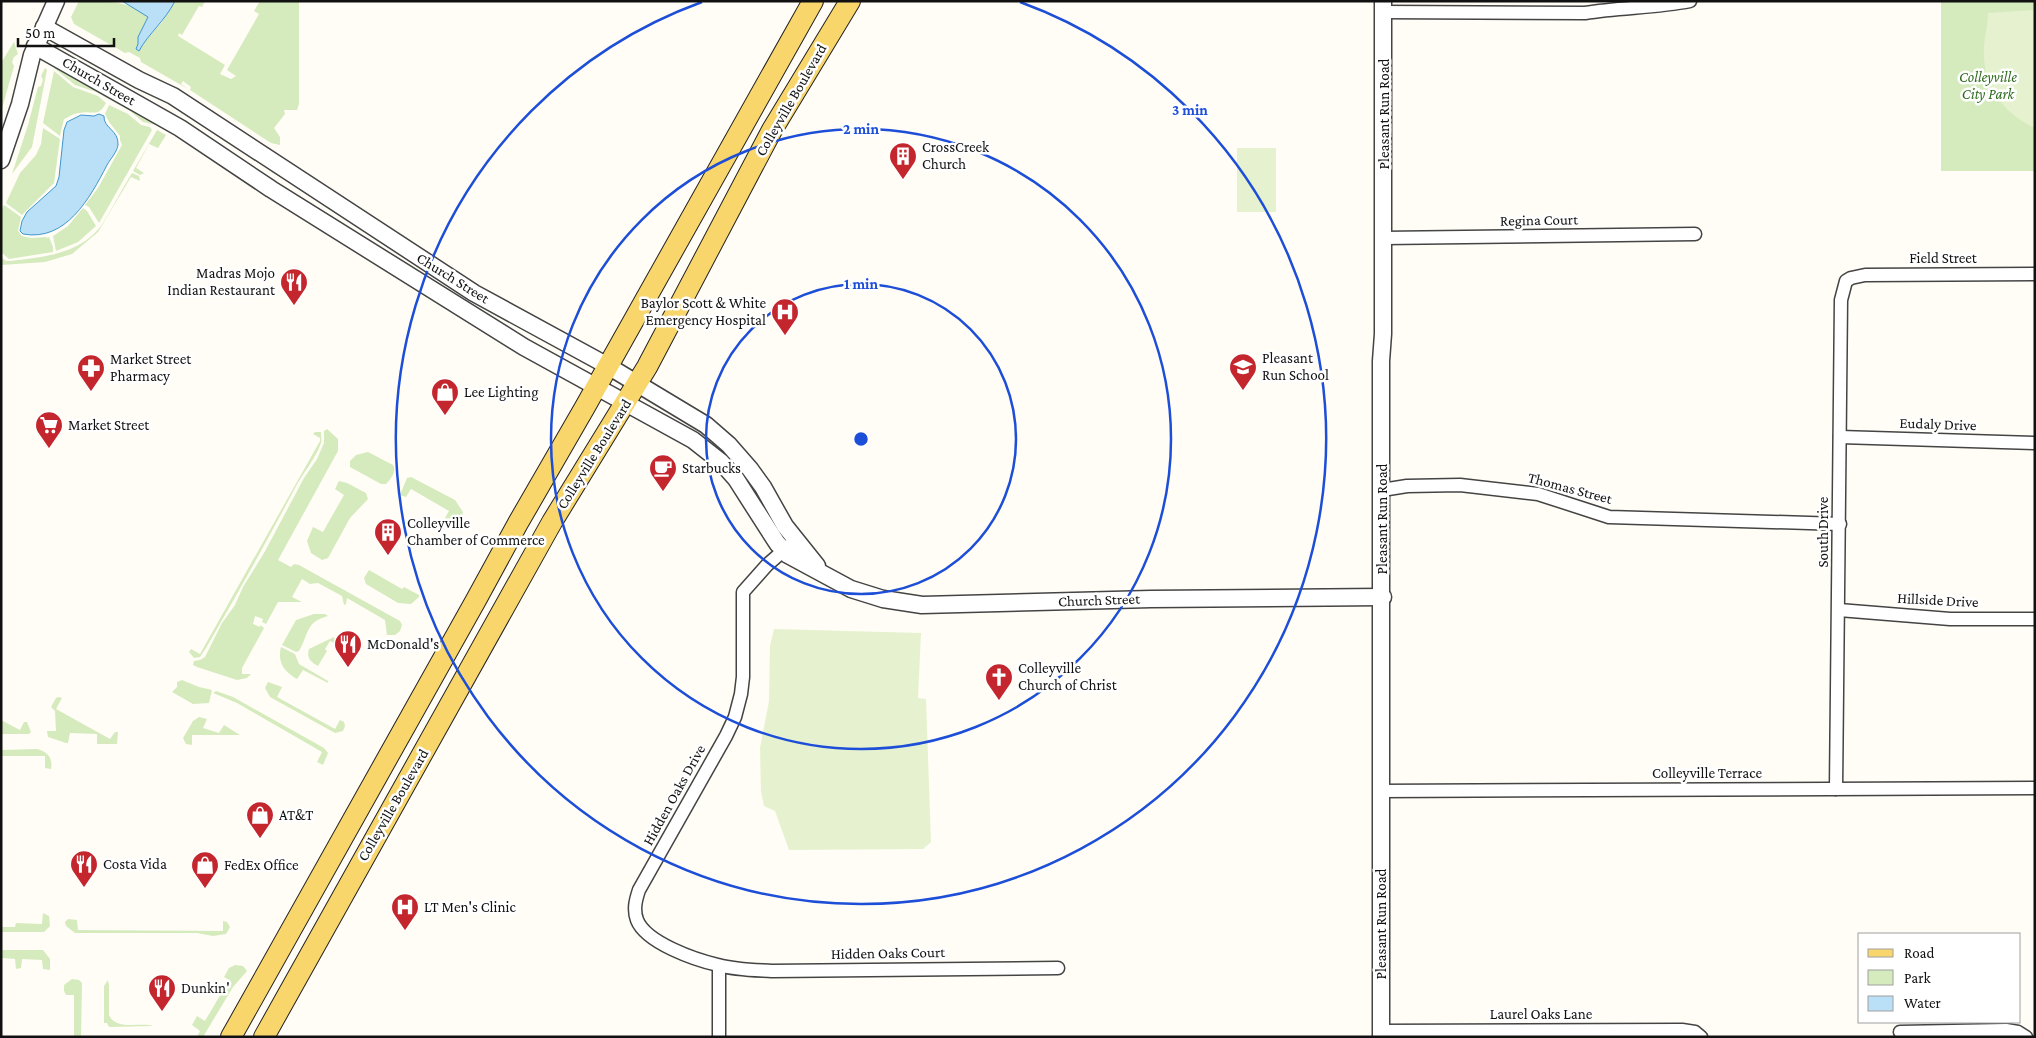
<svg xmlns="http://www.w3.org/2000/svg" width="2036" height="1038" font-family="'Crimson Pro',serif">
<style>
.green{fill:#d5ebbd}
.pitch{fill:#e6f2cf}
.water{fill:#b9e0f7;stroke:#3f96cf}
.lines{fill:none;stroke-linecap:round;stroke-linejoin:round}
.minor-casing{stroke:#444;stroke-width:15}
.tertiary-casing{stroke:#444;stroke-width:19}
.primary-casing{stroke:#222;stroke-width:22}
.minor{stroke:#fff;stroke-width:12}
.tertiary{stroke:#fff;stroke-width:16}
.primary{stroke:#f9d66b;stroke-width:20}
.ring{fill:none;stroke:#1d4ed8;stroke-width:2.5}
.labels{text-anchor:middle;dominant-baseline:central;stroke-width:5;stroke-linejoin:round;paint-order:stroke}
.park-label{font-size:15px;font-style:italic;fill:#2f6b1f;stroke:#fff}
.street-label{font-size:15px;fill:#111;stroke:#fff}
.poi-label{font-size:15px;fill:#111;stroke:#fff;text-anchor:start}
.centre{fill:#1d4ed8;stroke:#fff;stroke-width:2.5}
.ring-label{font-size:15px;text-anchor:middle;font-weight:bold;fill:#1d4ed8;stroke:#fff;stroke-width:5;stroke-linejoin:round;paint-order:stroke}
</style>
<rect width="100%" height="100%" fill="#fffdf5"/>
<!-- green -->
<g class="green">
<path d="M79 1C102 1 134 0 149 19L140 32 143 43 162 22 175 1H205L202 7 199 6 182 35 179 33 178 36 225 65 220 74 231 79 236 76 227 70 259 14 254 11 260 1H299V104L297 110H284L285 114 274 128 280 137V145L271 143 190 90 191 87 183 81 181 84 188 89 141 62 140 58 129 52 125 53 74 24 71 17Z"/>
<rect x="1941" y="1" width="94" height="170"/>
<path d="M14 42 18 54 14 57 12 62 14 66 1 112V63Z"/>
<path d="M55 65 108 95 107 97 112 100 114 98 165 127 143 122 130 111 96 92 75 85 54 68Z"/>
<path d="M45 68 47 70 32 147 12 174 28 125 38 87 41 86 43 80 41 76Z"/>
<path d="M54 71 73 87 98 96 106 103C98 118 93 110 79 113 74 113 69 117 64 119L60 136 43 123Z"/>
<path d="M109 105 128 114 141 125 150 127 152 130 99 223 89 207 85 205 98 188 122 145 120 140V136L109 122 105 114Z"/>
<path d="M43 128 60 139 54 183 22 215 6 203 20 173 36 155 41 144Z"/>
<path d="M157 130 166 135 158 148 149 144 136 168 144 173 140 175 133 171Z"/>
<path d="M132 173 139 176 140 181 131 177 98 232 72 254 45 262 1 265V257L6 261H10C44 257 82 254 103 223 113 207 122 189 132 173Z"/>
<path d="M4 205 21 217 18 231 22 236 31 238 46 237 47 238 49 237 53 247V252L9 259 1 252V210Z"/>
<path d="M83 208 87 211 96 226 78 242 56 251 53 236 68 226Z"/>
<path d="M327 429 338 439V451L278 560 291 567 294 564 299 565 400 621 402 625 400 631 395 635H387L385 620 347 598 346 604 344 605 342 596 318 583 310 584 302 579 292 597 302 602H278L266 624 262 622 263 619 255 616 253 624 260 627V625L264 628 242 668V674H251L247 678 237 680 197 667 193 665 194 661 200 660 205 657 222 623 235 605 243 587 264 553 304 478 317 459 324 443V431Z"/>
<path d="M315 432H321C321 436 322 439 321 443 315 460 302 474 294 490 266 543 236 596 206 648L200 657 194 658 189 652 191 649 200 654 320 441V438L313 434Z"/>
<path d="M368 452 393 465C397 471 391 479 386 484H381L350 467V461L356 455Z"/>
<path d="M411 477 455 500 463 512 459 527 444 520 449 511 411 489 406 497 400 495 407 478Z"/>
<path d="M339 481 347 483 366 493 368 499 350 518 328 558 322 560 311 553 307 541 313 527 323 532 344 495 335 489Z"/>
<path d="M369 570 402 589 404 587 419 595V597L411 604 398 603 366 584 364 578Z"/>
<path d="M314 614H325L328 616C305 622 309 634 299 651L296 652 282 645 296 620Z"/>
<path d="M334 637 335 642 334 643 330 641 325 649 327 651 318 666C311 662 306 658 309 649Z"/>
<path d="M281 647 295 654 299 664 328 681V683L303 670 297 679C285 672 277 663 281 647Z"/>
<path d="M182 680 199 687 212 690 209 703 193 704 172 692 177 687V682Z"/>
<path d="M268 682 282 687 277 697 335 729 340 720 344 722 345 726 343 731 335 733 270 697 265 688Z"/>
<path d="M216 691 233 697 324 748 328 753 323 765 317 762 322 752 237 703 213 693Z"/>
<path d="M59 697 62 698 56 709 110 739 115 732H118L117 744H97V734L70 733 68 743H66L48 737 47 731H56L55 711 51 707 56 698Z"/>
<path d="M199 717 207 719 203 728 219 733 224 725 240 735H192V745L186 744 183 738 193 721Z"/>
<path d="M1 720 20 730 24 722H27L31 732 29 734H1Z"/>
<path d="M37 749C48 752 53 758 51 769L45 768V756H1V750Z"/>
<path d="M43 913 49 916 50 926 44 932H1V927H15L16 923 42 924Z"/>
<path d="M68 919 77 920 78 930 223 931V921L227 922 230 927 226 934 213 936 197 933H75L66 926 65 922Z"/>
<path d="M1 950H43L50 959V970L43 969 42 960 22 959 21 968 16 969 15 959 1 958Z"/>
<path d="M235 965 243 966 247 971 233 987 203 1037H197L200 1031 192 1025 197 1016 205 1021 229 980 224 977 229 968Z"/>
<path d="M72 979 79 980 82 983 81 1037H74V995H66L64 991V985Z"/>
<path d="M108 980 109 985V1015C116 1031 140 1022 153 1026L109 1027 107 1023H104V986Z"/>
</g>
<!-- pitch -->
<g class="pitch">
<path d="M2035 10V128C2006 115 1984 88 1984 55 1983 41 1988 27 1988 13Z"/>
<rect x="1237" y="148" width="39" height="64"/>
<path d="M774 629 921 633 918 698 926 699 931 842 923 849 789 850 775 811 764 806 761 792 760 748 769 701 770 646Z"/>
</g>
<!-- water -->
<g class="water">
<path d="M122 1H175C165 21 148 34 139 51L136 49 138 44V37L148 17Z"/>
<path d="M99 114 104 116C103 128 119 130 118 145 117 152 111 158 107 165 90 198 66 242 23 234L20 231 22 221 27 212 56 186 59 177 64 130 67 122 81 115 94 116Z"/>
</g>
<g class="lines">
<!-- minor casing -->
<g class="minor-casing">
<g id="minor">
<path d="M1383 12 1585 13C1620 7 1655 8 1690 1"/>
<path d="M1383 238 1695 234"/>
<path d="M1840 437 2035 443"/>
<path d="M1382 490 1407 486 1460 485 1538 494 1609 517 1840 524"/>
<path d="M790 545 767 565 743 592V677L741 694 735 717 726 736 639 890C636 899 633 909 637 920 646 943 696 960 718 965 736 970 754 970 772 971L1058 968"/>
<path d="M1839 610 1950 619H2035"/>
<path d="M1836 789 1841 300 1846 281 1851 278 1865 275 2035 274"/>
<path d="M1380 791 2035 788"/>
<path d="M1381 1031 1682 1030 1695 1032 1701 1037"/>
<path d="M1900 1032 2006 1030 2018 1032 2026 1037"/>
<path d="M719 1037V966"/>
</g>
</g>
<!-- tertiary casing -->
<g class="tertiary-casing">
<g id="tertiary">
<path d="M44 27 139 80 173 96 474 293 608 366 706 425 729 445 750 469 763 487 785 526 817 566"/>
<path d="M35 46 180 128 271 189 524 347 693 440 721 462 736 479 777 543 788 555 851 589 883 599 922 605 1151 599 1383 597"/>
<path d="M1 160 20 104 32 55 56 1"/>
<path d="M1381 1037V361L1383 334V1"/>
</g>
</g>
<!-- primary casing -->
<g class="primary-casing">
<g id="primary">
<path d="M231 1037 476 600 518 523 585 407 813 1"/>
<path d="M264 1037 552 522 647 367 772 130 850 1"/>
</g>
</g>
<!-- minor -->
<use href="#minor" class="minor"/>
<!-- tertiary -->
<use href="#tertiary" class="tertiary"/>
<!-- primary -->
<use href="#primary" class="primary"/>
</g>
<!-- distance rings -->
<g class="ring">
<circle cx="861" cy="439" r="155"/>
<circle cx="861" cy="439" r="310"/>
<path d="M1020 2A465 465 0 1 1 702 2"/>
</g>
<!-- icons -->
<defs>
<g id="building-pin" transform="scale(1.4375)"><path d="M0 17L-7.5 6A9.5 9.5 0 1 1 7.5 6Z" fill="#c4262e" stroke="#fff"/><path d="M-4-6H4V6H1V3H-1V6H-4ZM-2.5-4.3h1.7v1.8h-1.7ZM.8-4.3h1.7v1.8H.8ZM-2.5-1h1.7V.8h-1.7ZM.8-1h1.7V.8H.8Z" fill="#fff"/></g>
<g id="restaurant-pin" transform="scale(1.4375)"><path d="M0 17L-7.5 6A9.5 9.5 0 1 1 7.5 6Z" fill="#c4262e" stroke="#fff"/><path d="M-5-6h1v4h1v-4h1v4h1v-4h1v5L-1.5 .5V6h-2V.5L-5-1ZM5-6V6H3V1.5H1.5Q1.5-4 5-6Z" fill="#fff"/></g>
<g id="hospital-pin" transform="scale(1.4375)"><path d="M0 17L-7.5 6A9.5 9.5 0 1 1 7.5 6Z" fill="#c4262e" stroke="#fff"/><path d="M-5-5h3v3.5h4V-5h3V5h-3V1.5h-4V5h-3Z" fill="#fff"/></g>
<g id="school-pin" transform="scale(1.4375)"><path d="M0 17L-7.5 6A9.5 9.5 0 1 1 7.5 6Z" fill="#c4262e" stroke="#fff"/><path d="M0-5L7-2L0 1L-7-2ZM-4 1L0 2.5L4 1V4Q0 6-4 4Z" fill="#fff"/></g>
<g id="pharmacy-pin" transform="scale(1.4375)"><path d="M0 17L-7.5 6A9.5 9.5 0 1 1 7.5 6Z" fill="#c4262e" stroke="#fff"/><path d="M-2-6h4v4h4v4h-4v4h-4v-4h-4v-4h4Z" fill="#fff"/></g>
<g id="shop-pin" transform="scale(1.4375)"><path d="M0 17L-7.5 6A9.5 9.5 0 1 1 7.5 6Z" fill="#c4262e" stroke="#fff"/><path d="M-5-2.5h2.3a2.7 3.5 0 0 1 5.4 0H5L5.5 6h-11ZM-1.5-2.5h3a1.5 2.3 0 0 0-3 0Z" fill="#fff"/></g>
<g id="supermarket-pin" transform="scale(1.4375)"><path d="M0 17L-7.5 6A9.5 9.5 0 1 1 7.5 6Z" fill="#c4262e" stroke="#fff"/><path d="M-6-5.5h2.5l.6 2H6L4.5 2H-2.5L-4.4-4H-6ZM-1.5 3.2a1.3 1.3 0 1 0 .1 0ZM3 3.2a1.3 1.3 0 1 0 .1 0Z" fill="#fff"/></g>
<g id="cafe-pin" transform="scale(1.4375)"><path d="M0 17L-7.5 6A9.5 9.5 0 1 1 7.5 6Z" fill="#c4262e" stroke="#fff"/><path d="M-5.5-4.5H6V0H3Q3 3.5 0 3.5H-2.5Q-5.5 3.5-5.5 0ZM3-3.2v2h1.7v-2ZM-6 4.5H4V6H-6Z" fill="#fff"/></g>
<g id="church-pin" transform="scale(1.4375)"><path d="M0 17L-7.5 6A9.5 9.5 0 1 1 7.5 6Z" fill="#c4262e" stroke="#fff"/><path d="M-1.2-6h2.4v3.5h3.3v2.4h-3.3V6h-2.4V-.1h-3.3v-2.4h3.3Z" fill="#fff"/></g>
</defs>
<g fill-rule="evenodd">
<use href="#building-pin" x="903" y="156"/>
<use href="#restaurant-pin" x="294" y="282"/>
<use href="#hospital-pin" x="785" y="312"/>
<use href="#school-pin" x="1243" y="367"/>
<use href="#pharmacy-pin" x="91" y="368"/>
<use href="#shop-pin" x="445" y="392"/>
<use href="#supermarket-pin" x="49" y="425"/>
<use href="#cafe-pin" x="663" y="468"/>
<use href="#building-pin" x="388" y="532"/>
<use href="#restaurant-pin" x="348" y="644"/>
<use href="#church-pin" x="999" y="677"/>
<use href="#shop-pin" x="260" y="815"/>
<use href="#restaurant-pin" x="84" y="864"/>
<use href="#shop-pin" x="205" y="865"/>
<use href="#hospital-pin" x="405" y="907"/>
<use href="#restaurant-pin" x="162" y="988"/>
</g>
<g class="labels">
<!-- park labels -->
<g class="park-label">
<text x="1988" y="77">Colleyville<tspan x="1988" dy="17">City Park</tspan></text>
</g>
<!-- street labels -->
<g class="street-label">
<text transform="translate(99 81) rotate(30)">Church Street</text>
<text transform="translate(791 100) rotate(-60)">Colleyville Boulevard</text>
<text transform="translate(1384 114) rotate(-90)">Pleasant Run Road</text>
<text transform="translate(1539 220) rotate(-1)">Regina Court</text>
<text x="1943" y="258">Field Street</text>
<text transform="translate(453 278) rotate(32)">Church Street</text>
<text transform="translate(1938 424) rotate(2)">Eudaly Drive</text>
<text transform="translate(594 454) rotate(-58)">Colleyville Boulevard</text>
<text transform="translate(1570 488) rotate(15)">Thomas Street</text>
<text transform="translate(1382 519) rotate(-90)">Pleasant Run Road</text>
<text transform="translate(1823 532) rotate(-90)">South Drive</text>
<text transform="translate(1099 600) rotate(-2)">Church Street</text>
<text transform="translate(1938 600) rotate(3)">Hillside Drive</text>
<text x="1707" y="773">Colleyville Terrace</text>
<text transform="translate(674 795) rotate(-61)">Hidden Oaks Drive</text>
<text transform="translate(393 805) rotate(-60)">Colleyville Boulevard</text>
<text transform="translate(1381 924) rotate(-90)">Pleasant Run Road</text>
<text transform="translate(888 953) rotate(-1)">Hidden Oaks Court</text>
<text x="1541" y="1014">Laurel Oaks Lane</text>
</g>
<!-- poi labels -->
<g class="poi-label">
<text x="922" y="147">CrossCreek<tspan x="922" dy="17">Church</tspan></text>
<text x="275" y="273" text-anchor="end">Madras Mojo<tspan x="275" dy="17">Indian Restaurant</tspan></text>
<text x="766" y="303" text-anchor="end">Baylor Scott &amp; White<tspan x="766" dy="17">Emergency Hospital</tspan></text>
<text x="1262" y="358">Pleasant<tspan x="1262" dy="17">Run School</tspan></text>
<text x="110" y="359">Market Street<tspan x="110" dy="17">Pharmacy</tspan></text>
<text x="464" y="392">Lee Lighting</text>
<text x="68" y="425">Market Street</text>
<text x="682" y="468">Starbucks</text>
<text x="407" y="523">Colleyville<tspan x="407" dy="17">Chamber of Commerce</tspan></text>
<text x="367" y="644">McDonald's</text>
<text x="1018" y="668">Colleyville<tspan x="1018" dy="17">Church of Christ</tspan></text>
<text x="279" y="815">AT&amp;T</text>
<text x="103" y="864">Costa Vida</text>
<text x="224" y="865">FedEx Office</text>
<text x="424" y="907">LT Men's Clinic</text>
<text x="181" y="988">Dunkin'</text>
</g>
</g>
<circle cx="861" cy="439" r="8" class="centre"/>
<g class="ring-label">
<text x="1190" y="115">3 min</text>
<text x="861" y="134">2 min</text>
<text x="861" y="289">1 min</text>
</g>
<!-- border -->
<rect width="2036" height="1038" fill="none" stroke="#111111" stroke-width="5"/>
<!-- legend -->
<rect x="1858" y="933" width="162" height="90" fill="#ffffff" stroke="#a0a0a0"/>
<rect x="1868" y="949" width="25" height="8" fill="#f9d66b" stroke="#a0a0a0"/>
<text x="1904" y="958" font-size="15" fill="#111111">Road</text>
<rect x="1868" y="970" width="25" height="15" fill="#d5ebbd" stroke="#a0a0a0"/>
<text x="1904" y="983" font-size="15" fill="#111111">Park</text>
<rect x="1868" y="996" width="25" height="15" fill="#b9e0f7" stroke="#a0a0a0"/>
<text x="1904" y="1008" font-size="15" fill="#111111">Water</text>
<!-- scale -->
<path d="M18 38v8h96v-8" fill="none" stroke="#111111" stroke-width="2.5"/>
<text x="25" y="38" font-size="15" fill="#111111" stroke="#ffffff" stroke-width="4" paint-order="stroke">50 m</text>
</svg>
